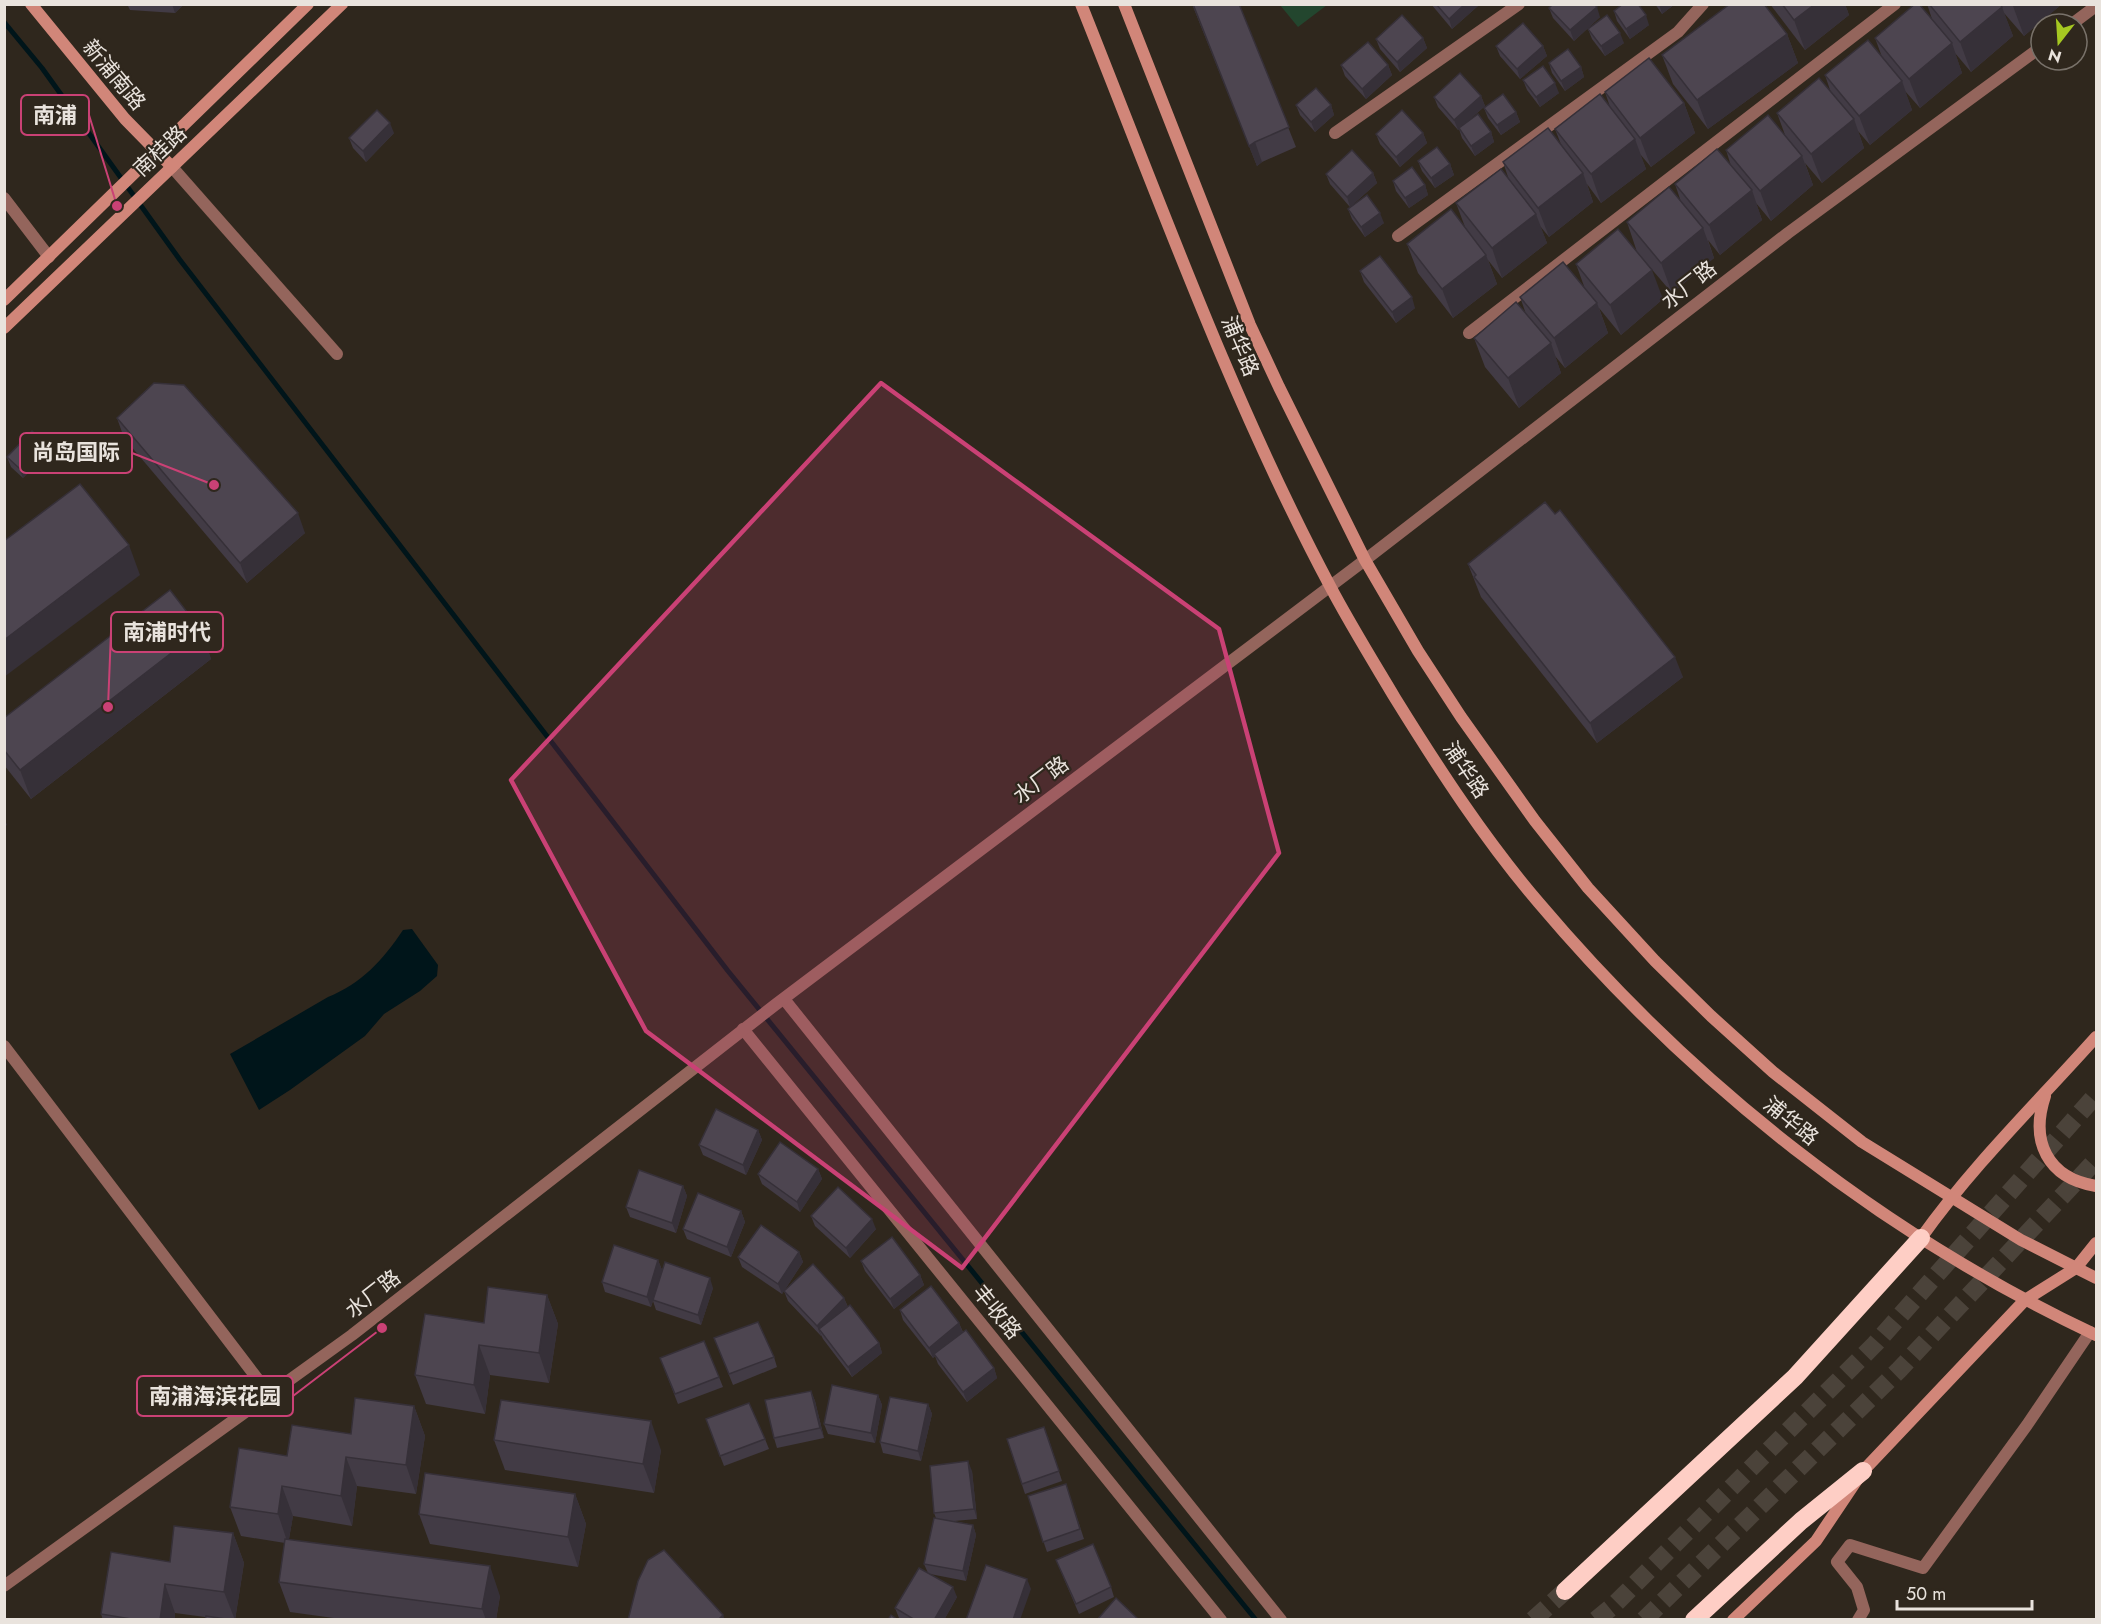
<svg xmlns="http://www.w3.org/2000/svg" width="2101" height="1624" font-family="Jost,'Noto Sans SC',sans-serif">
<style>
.green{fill:#23462e}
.water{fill:#00151a}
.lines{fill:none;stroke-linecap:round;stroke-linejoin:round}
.stream{stroke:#00151a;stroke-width:5}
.highway-tunnel{stroke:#4b433a;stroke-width:18;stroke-dasharray:18 9;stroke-linecap:butt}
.street{stroke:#94655c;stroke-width:12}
.secondary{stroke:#d18679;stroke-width:12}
.highway{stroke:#fecec5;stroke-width:18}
.wall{fill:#423b45}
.shaded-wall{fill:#363038}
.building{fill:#4d4550;stroke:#363038;stroke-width:1.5}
.marked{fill:#ca4175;fill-opacity:0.2;stroke:#ca4175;stroke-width:4.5;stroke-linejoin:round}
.labels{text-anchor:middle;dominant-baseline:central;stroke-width:4.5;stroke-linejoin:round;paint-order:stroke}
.street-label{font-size:21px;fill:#e9e3dd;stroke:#2f271d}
.leader{fill:none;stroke:#ca4175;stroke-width:2}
.callout-dot{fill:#ca4175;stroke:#2f271d;stroke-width:2}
.callout{fill:#2f271d;stroke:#ca4175;stroke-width:2}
.callout-label{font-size:22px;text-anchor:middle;font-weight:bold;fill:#e9e3dd}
</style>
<rect width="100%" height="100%" fill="#2f271d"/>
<!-- green -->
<path class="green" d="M1280 5H1327L1298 27Z"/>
<!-- water -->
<path class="water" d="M412 929 438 965 437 976 420 991 384 1014 365 1036 290 1090 259 1110 230 1054 328 997C361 984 383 960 403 930Z"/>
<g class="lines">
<!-- stream -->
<path class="stream" d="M4 22 42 68 180 260 728 971 1256 1620"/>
<!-- highway-tunnel -->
<g class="highway-tunnel">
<path d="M1533 1620 1565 1591"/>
<path d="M1596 1620 1613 1606 1875 1344 2096 1095"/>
<path d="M1644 1620 1899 1370 2096 1160"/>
</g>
<!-- street -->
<g class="street">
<path d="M2072 24 2096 6"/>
<path d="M1335 133 1519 4"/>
<path d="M172 167 337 354"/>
<path d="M4 198 49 257"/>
<path d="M1398 236 1678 32 1703 4"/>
<path d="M1469 333 1895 4"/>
<path d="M784 999 1281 1620"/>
<path d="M743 1029 1221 1620"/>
<path d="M4 1046 269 1394"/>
<path d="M4 1586 352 1335 775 1005 1365 560 1788 233 2041 47"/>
<path d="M1858 1620 1864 1610 1857 1587 1837 1562 1850 1545 1923 1568 2027 1425 2090 1332"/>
</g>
<!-- secondary -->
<g class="secondary">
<path d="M31 4 125 119 172 167"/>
<path d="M1081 4C1159 199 1231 400 1330 586 1350 624 1373 661 1395 698 1439 769 1485 840 1539 903 1692 1084 1882 1234 2096 1335"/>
<path d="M1124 4 1250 325 1279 387 1365 560 1418 651 1461 717 1535 821 1588 888 1655 961 1711 1016 1773 1072 1862 1142 2021 1240 2096 1278"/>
<path d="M4 300 308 4"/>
<path d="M4 328 342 4"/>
<path d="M2045 1096C2030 1141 2047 1178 2096 1186"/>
<path d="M1921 1238C1973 1165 2037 1103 2096 1037"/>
<path d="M1733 1620 1816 1541 1863 1471 2025 1300 2076 1268 2096 1243"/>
</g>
<!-- highway -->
<g class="highway">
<path d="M1565 1591 1795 1377 1921 1238"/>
<path d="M1694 1620 1801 1521 1863 1471"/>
</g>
</g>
<!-- wall -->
<g class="wall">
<path d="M127 4H184L175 13 130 10Z"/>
<path d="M1192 4H1239L1296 147 1262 162 1257 166Z"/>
<path d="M1431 4H1479V5L1452 29Z"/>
<path d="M1655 4H1675L1662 14Z"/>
<path d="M1770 4H1845L1849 15 1805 50Z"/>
<path d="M1927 4H2062L2024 36 2004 13 2013 36 1971 72 1955 53 1962 73 1920 108 1905 91 1912 110 1870 145 1858 131 1864 148 1822 183 1805 163 1813 185 1771 221 1756 203 1762 220 1720 255 1708 240 1714 258 1672 293 1637 252 1627 222 1681 202 1675 184 1731 166 1726 150 1785 135 1777 113 1831 93 1825 75 1882 57 1875 38 1933 22Z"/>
<path d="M1549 8 1600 17 1574 41 1553 18Z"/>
<path d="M1614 11 1649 25 1630 39 1617 21Z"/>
<path d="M1588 29 1624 43 1605 56 1592 39Z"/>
<path d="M1787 34 1798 63 1708 129 1673 84 1662 55Z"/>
<path d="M1423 38 1427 48 1400 72 1380 49 1376 39Z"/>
<path d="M1496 46H1543L1547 56 1520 79 1500 56Z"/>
<path d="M1549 63 1581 67 1584 77 1565 91 1552 73Z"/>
<path d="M1341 65H1388L1392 75 1366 99 1345 76Z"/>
<path d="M1523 80 1559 93 1540 107 1527 90Z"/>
<path d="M1605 92 1684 103 1695 133 1651 167 1640 154 1646 169 1601 203 1587 184 1593 202 1549 237 1540 226 1547 243 1502 278 1488 260 1497 284 1453 318 1418 273 1407 244 1465 227 1456 203 1509 180 1503 162 1562 147 1555 129 1610 107Z"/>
<path d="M1481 96 1485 106 1468 121 1491 132 1494 142 1475 156 1462 138 1459 129 1458 130 1438 107 1434 97Z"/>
<path d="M1296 105H1331L1334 115 1315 132 1300 115Z"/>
<path d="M1484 108 1516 112 1520 122 1501 135 1488 118Z"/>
<path d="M394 133 366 162 353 148 349 138Z"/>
<path d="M1423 133 1427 143 1400 167 1380 144 1376 134Z"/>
<path d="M1418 161 1450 164 1454 175 1435 188 1422 171Z"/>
<path d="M1373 173 1377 183 1350 207 1330 184 1326 174Z"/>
<path d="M1393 181 1425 185 1428 195 1409 208 1396 191Z"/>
<path d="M1348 209 1384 223 1365 237 1352 219Z"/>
<path d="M1576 264 1663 299 1621 335 1599 308 1608 333 1565 368 1555 356 1561 373 1519 408 1485 367 1474 338 1526 314 1520 297 1585 289Z"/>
<path d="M1360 271 1415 308 1396 323 1364 282Z"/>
<path d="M117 418 305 533 247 583 124 438Z"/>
<path d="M44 442 48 452 23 478 11 467 7 457Z"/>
<path d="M1468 564 1683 677 1597 743 1481 597Z"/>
<path d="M201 630 211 659 31 799 4 765V718Z"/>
<path d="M758 1130 762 1140 746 1175 703 1155 699 1145Z"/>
<path d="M818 1169 822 1179 800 1212 762 1184 758 1174Z"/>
<path d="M683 1186 687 1196 676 1233 630 1217 626 1207Z"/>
<path d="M741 1211 745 1222 731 1257 687 1239 683 1229Z"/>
<path d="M811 1216 876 1229 850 1258 815 1226Z"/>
<path d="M799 1252 803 1262 782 1294 742 1267 738 1257Z"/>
<path d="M658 1260 662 1270 713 1288 701 1325 656 1310 653 1301 651 1307 605 1292 602 1282Z"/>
<path d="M861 1261 920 1275 924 1285 894 1309 865 1271Z"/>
<path d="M784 1291 844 1298 848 1307 879 1343 882 1353 852 1377 823 1339 821 1335V1336L788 1301Z"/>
<path d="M547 1295 558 1324 549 1383 490 1375 485 1414 426 1404 415 1375 484 1323Z"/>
<path d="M900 1310 959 1323 963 1332 994 1368 997 1378 967 1402 938 1364 935 1356 933 1358 903 1320Z"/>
<path d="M718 1348 774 1357 777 1367 733 1385Z"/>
<path d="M660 1358 719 1377 723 1387 678 1404Z"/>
<path d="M811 1391 815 1401 824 1438 777 1448 774 1438Z"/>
<path d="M878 1395 882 1405 875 1443 828 1434 824 1424Z"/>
<path d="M928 1404 932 1414 921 1461 883 1453 880 1442Z"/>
<path d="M414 1406 425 1436 416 1494 357 1486 352 1526 293 1516 289 1539 500 1596 496 1620H348L290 1612 279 1582 285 1543 241 1536 230 1507 287 1456 351 1434Z"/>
<path d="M706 1419 765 1439 769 1449 724 1466Z"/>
<path d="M1048 1437 1062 1481 1025 1494 1007 1439Z"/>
<path d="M494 1440 661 1450 654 1493 505 1470Z"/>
<path d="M972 1471 977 1519 954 1521 973 1525 976 1535 966 1581 930 1574 957 1597 944 1620H901L899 1618 895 1608 928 1573 924 1564 936 1518 934 1513Z"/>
<path d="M1066 1484 1084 1539 1047 1552 1028 1496Z"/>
<path d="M575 1494 586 1524 578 1567 430 1544 419 1514Z"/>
<path d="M233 1533 244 1563 235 1620H205V1617L175 1613V1620H103L101 1614 170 1562Z"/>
<path d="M1056 1560 1111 1587 1114 1597 1079 1614Z"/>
</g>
<!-- shaded-wall -->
<g class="shaded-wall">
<path d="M172 4H184L175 13Z"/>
<path d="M1465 4H1479V5L1452 29 1449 19Z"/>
<path d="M1659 4H1675L1662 14Z"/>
<path d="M1815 4H1845L1849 15 1805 50 1794 20Z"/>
<path d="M2015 4H2062L2024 36 2013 6Z"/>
<path d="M1597 7 1600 17 1574 41 1570 30Z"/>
<path d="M2002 7 2013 36 1971 72 1960 42Z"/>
<path d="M1646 15 1649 25 1630 39 1626 29Z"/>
<path d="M1620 33 1624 43 1605 56 1601 46Z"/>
<path d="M1787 34 1798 63 1708 129 1697 100Z"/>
<path d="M1423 38 1427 48 1400 72 1397 62Z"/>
<path d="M1952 43 1962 73 1920 108 1909 79Z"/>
<path d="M1543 46 1547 56 1520 79 1517 69Z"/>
<path d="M1388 65 1392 75 1366 99 1362 89Z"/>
<path d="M1581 67 1584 77 1565 91 1561 81Z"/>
<path d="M1902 81 1912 110 1870 145 1859 116Z"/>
<path d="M1555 83 1559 93 1540 107 1536 97Z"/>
<path d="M1481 96 1485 106 1458 130 1454 120Z"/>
<path d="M1684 103 1695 133 1651 167 1640 138Z"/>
<path d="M1331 105 1334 115 1315 132 1311 122Z"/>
<path d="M1516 112 1520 122 1501 135 1497 125Z"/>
<path d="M1854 119 1864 148 1822 183 1811 154Z"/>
<path d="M390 123 394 133 366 162 363 151Z"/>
<path d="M1491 132 1494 142 1475 156 1471 146Z"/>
<path d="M1423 133 1427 143 1400 167 1396 157Z"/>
<path d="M1635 139 1646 169 1601 203 1591 174Z"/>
<path d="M1255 142 1262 162 1257 166 1249 146Z"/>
<path d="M1802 156 1813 185 1771 221 1760 191Z"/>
<path d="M1450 164 1454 175 1435 188 1431 178Z"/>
<path d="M1373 173 1377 183 1350 207 1347 197Z"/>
<path d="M1583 173 1593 202 1549 237 1538 208Z"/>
<path d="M1425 185 1428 195 1409 208 1405 198Z"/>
<path d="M1752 190 1762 220 1720 255 1709 225Z"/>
<path d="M1380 213 1384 223 1365 237 1361 227Z"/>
<path d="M1536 214 1547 243 1502 278 1492 248Z"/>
<path d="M1703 228 1714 258 1672 293 1661 263Z"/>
<path d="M1486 255 1497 284 1453 318 1442 289Z"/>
<path d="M1652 270 1663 299 1621 335 1610 305Z"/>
<path d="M1412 297 1415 308 1396 323 1392 312Z"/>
<path d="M1597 303 1608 333 1565 368 1554 338Z"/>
<path d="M1551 343 1561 373 1519 408 1508 378Z"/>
<path d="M44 442 48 452 23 478 19 468Z"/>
<path d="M298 513 305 533 247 583 240 563Z"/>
<path d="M129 545 140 575 4 677V640Z"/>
<path d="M201 630 211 659 31 799 20 770Z"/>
<path d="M1675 657 1683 677 1597 743 1590 723Z"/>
<path d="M4 818 7 825 4 827Z"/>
<path d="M758 1130 762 1140 746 1175 743 1165Z"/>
<path d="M818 1169 822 1179 800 1212 797 1202Z"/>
<path d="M683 1186 687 1196 676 1233 672 1223Z"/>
<path d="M741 1211 745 1222 731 1257 727 1247Z"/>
<path d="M872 1219 876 1229 850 1258 846 1248Z"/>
<path d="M799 1252 803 1262 782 1294 778 1284Z"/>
<path d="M658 1260 662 1270 651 1307 647 1297Z"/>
<path d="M920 1275 924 1285 894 1309 890 1299Z"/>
<path d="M710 1278 713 1288 701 1325 698 1315Z"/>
<path d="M547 1295 558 1324 549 1383 539 1353Z"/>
<path d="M844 1298 848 1308 819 1329 821 1335V1336L817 1326Z"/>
<path d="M959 1323 963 1333 933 1358 929 1348Z"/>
<path d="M879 1343 882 1353 852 1377 848 1367Z"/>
<path d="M479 1345 490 1375 485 1414 474 1385Z"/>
<path d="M994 1368 997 1378 967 1402 963 1392Z"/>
<path d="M811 1391 815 1401 824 1438 820 1428Z"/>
<path d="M878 1395 882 1405 875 1443 871 1433Z"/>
<path d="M928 1404 932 1414 921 1461 918 1451Z"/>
<path d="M414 1406 425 1436 416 1494 406 1465Z"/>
<path d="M651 1421 661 1450 654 1493 643 1464Z"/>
<path d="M346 1457 357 1486 352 1526 341 1496Z"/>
<path d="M968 1461 972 1471 977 1519 974 1509Z"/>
<path d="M282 1486 293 1516 288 1544 278 1514Z"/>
<path d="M575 1494 586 1524 578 1567 568 1537Z"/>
<path d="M973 1525 976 1535 966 1581 963 1571Z"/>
<path d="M233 1533 244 1563 235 1620 224 1592Z"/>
<path d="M490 1566 500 1596 496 1620H486L482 1609Z"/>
<path d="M1027 1579 1031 1589 1020 1620H1013Z"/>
<path d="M165 1584 175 1613V1620H160Z"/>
<path d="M953 1587 957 1597 944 1620H934Z"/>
<path d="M723 1615 725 1620H718Z"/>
</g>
<!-- building -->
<g class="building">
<path d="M1193 4H1239L1289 127 1255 142 1249 146Z"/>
<path d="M1436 4H1465L1449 19Z"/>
<path d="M1553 4H1594L1597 7 1570 30 1549 8Z"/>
<path d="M1623 4H1638L1646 15 1626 29 1614 11Z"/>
<path d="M1730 4H1764L1787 34 1697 100 1662 55Z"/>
<path d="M1782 4H1815L1794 20Z"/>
<path d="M1915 4H1919L1952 43 1909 79 1875 38Z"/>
<path d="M1929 4H2000L2002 7 1960 42Z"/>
<path d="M1402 15 1423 38 1397 62 1376 39Z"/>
<path d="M1607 15 1620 33 1601 46 1588 29Z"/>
<path d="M1523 23 1543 46 1517 69 1496 46Z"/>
<path d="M1868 40 1902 81 1859 116 1825 75Z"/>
<path d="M1368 42 1388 65 1362 89 1341 65Z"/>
<path d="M1568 49 1581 67 1561 81 1549 63Z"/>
<path d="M1649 58 1684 103 1640 138 1605 92Z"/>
<path d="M1543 66 1555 83 1536 97 1523 80Z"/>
<path d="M1460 73 1481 96 1454 120 1434 97Z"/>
<path d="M1819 78 1854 119 1811 154 1777 113Z"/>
<path d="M1316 88 1331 105 1311 122 1296 105Z"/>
<path d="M1503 94 1516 112 1497 125 1484 108Z"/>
<path d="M1600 94 1635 139 1591 174 1555 129Z"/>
<path d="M377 110 390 123 363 151 349 138Z"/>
<path d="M1402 110 1423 133 1396 157 1376 134Z"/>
<path d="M1478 114 1491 132 1471 146 1459 128Z"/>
<path d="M1768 115 1802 156 1760 191 1726 150Z"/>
<path d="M1548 128 1583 173 1538 208 1503 162Z"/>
<path d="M1437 147 1450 164 1431 178 1418 161Z"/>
<path d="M1717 149 1752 190 1709 225 1675 184Z"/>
<path d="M1352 150 1373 173 1347 197 1326 174Z"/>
<path d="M1412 167 1425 185 1405 198 1393 181Z"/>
<path d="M1501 169 1536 214 1492 248 1456 203Z"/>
<path d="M1669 187 1703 228 1661 263 1627 222Z"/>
<path d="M1367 195 1380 213 1361 227 1348 209Z"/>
<path d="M1451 209 1486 255 1442 289 1407 244Z"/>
<path d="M1618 229 1652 270 1610 305 1576 264Z"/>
<path d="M1380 256 1412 297 1392 312 1360 271Z"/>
<path d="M1563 262 1597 303 1554 338 1520 297Z"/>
<path d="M1516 302 1551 343 1508 378 1474 338Z"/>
<path d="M154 383 184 385 298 513 240 563 117 418Z"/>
<path d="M32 431 44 442 19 468 7 457Z"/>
<path d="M80 484 129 545 4 640V541Z"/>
<path d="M1545 502 1555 514 1560 510 1675 657 1590 723 1474 577 1476 575 1468 564Z"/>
<path d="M170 590 201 630 20 770 4 750V718Z"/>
<path d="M716 1109 758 1130 743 1165 699 1145Z"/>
<path d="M780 1142 818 1169 797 1202 758 1174Z"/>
<path d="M639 1170 683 1186 672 1223 626 1207Z"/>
<path d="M838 1187 872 1219 846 1248 811 1216Z"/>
<path d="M698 1193 741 1211 727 1247 683 1229Z"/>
<path d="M761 1225 799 1252 778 1284 738 1257Z"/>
<path d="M892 1237 920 1275 890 1299 861 1261Z"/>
<path d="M614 1245 658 1260 647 1297 602 1282Z"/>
<path d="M665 1262 710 1278 698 1315 653 1300Z"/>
<path d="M813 1264 844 1298 817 1326 784 1291Z"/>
<path d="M931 1286 959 1323 929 1348 900 1310Z"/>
<path d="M488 1287 547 1295 539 1353 479 1345 474 1385 415 1375 425 1314 484 1323Z"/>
<path d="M850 1305 879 1343 848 1367 819 1329Z"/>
<path d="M758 1322 774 1357 729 1374 714 1338Z"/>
<path d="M966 1330 994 1368 963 1392 934 1354Z"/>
<path d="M704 1341 719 1377 675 1394 660 1358Z"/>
<path d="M832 1385 878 1395 871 1433 824 1424Z"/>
<path d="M811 1391 820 1428 774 1438 765 1400Z"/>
<path d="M890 1397 928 1404 918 1451 880 1442Z"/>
<path d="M355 1398 414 1406 406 1465 346 1457 341 1496 282 1486 278 1514 230 1507 239 1448 287 1456 292 1425 351 1434Z"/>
<path d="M501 1400 651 1421 643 1464 494 1440Z"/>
<path d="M749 1403 765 1439 720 1456 706 1419Z"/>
<path d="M1044 1427 1059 1471 1022 1484 1007 1439Z"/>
<path d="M968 1461 974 1509 934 1513 930 1466Z"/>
<path d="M425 1473 575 1494 568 1537 419 1514Z"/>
<path d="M1066 1484 1080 1529 1043 1542 1028 1496Z"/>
<path d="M934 1518 973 1525 963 1571 924 1564Z"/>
<path d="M174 1526 233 1533 224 1592 165 1584 160 1620H137L101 1614 111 1552 170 1562Z"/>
<path d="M285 1539 490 1566 482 1609 279 1582Z"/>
<path d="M1093 1544 1111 1587 1076 1604 1056 1560Z"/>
<path d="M664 1550 723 1615 718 1620H628L638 1581 648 1560Z"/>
<path d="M986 1565 1027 1579 1013 1620H966Z"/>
<path d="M919 1568 953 1587 934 1620H915L895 1608Z"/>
<path d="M1116 1598 1139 1620H1097Z"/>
<path d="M891 1615 898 1620H888Z"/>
<path d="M206 1616 232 1620H205Z"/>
</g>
<!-- marked area -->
<path class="marked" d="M881 383 1219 629 1279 853 962 1268 646 1031 511 780Z"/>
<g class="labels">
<!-- street labels -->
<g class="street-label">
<text transform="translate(114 75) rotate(50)">新浦南路</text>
<text transform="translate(160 151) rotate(-43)">南桂路</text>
<text transform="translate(1689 285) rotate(-38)">水厂路</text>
<text transform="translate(1240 346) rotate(67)">浦华路</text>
<text transform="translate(1466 770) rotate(56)">浦华路</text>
<text transform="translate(1041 780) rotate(-37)">水厂路</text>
<text transform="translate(1791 1121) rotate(39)">浦华路</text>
<text transform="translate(373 1294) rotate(-38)">水厂路</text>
<text transform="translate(997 1312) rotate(51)">丰收路</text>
</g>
</g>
<!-- callouts -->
<path class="leader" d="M117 206L89 115M214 485L132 453M108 707L111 632M382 1328L293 1396"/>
<g class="callout-dot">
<circle cx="117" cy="206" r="6"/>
<circle cx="214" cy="485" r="6"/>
<circle cx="108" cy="707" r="6"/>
<circle cx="382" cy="1328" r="6"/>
</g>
<g class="callout">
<rect x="21" y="95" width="68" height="40" rx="6"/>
<rect x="20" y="433" width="112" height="40" rx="6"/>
<rect x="111" y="612" width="112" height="40" rx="6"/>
<rect x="137" y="1376" width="156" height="40" rx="6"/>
</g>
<g class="callout-label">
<text x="55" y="123">南浦</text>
<text x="76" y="460">尚岛国际</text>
<text x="167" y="640">南浦时代</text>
<text x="215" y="1404">南浦海滨花园</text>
</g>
<!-- border -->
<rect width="2101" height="1624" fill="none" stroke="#e9e3dd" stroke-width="12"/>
<!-- north arrow -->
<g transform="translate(2059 42) rotate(197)"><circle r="28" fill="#2f271d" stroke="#79726a" stroke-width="1.5"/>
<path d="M0-4.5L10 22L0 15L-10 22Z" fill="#a6c821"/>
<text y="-9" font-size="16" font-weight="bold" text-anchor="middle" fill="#e9e3dd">N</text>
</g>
<!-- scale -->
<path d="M1897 1600v9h135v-9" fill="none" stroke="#e9e3dd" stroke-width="3"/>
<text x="1906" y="1600" font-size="18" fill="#e9e3dd" stroke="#2f271d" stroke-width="4.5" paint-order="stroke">50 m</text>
</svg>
